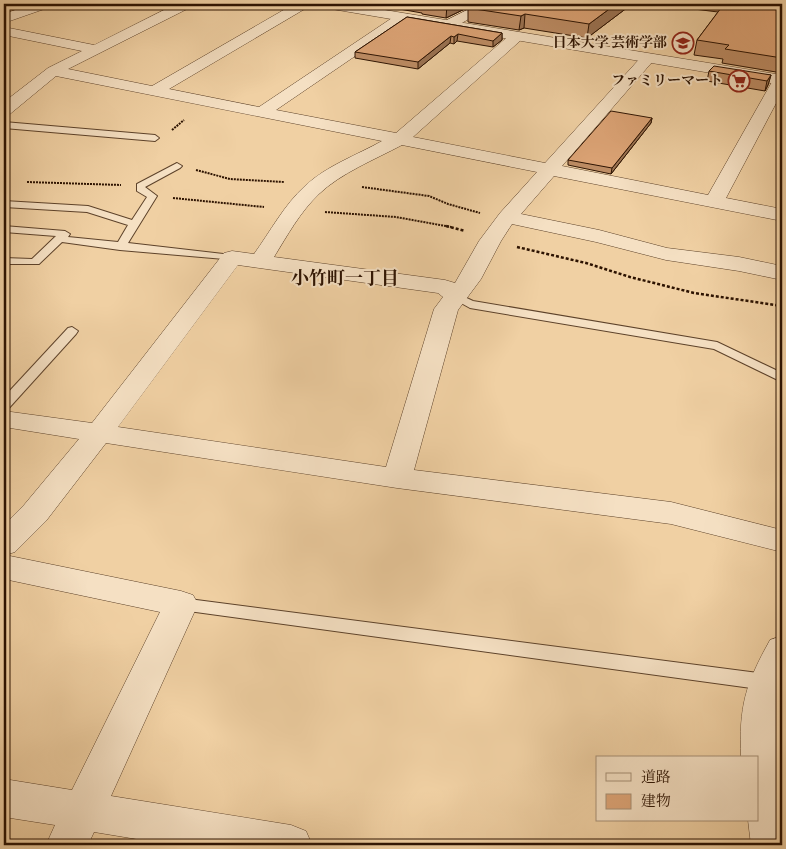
<svg xmlns="http://www.w3.org/2000/svg" width="786" height="849" font-family="'Libre Bodoni','Noto Serif JP',serif">
<style>
.lines{fill:none;stroke-linecap:round;stroke-linejoin:round}
.service-casing{stroke:#5d422a;stroke-width:2}
.minor-casing{stroke:#5d422a;stroke-width:1}
.tertiary-casing{stroke:#5d422a;stroke-width:1}
.path-far1{stroke:#2c1201;stroke-width:2;stroke-dasharray:2 1;stroke-linecap:butt}
.path{stroke:#2c1201;stroke-width:2.5;stroke-dasharray:3 2;stroke-linecap:butt}
.service{fill:#f5e0c3;fill-rule:evenodd}
.minor{fill:#f5e0c3;fill-rule:evenodd}
.tertiary{fill:#f5e0c3;fill-rule:evenodd}
.wall{fill:#be8d65;stroke:#2c1201}
.shaded-wall{fill:#9b7353;stroke:#2c1201}
.building{fill:#dda476;stroke:#2c1201}
.labels{text-anchor:middle;dominant-baseline:central;stroke-width:4;stroke-linejoin:round;paint-order:stroke}
.far-poi-label{font-size:14px;font-weight:bold;fill:#2c1201;stroke:#f5e0c3;text-anchor:end}
.neighbourhood-label{font-size:18px;font-weight:bold;fill:#2c1201;stroke:#f5e0c3}
</style>
<rect width="100%" height="100%" fill="#f0d0a3"/>
<filter id="stains"><feTurbulence type="fractalNoise" baseFrequency=".004" numOctaves="4"/><feColorMatrix values="0 0 0 0 .2 0 0 0 0 .09 0 0 0 0 .02 0 0 0 .5 -.17"/></filter>
<radialGradient id="worn" r=".72"><stop offset=".6" stop-color="#630" stop-opacity="0"/><stop offset="1" stop-color="#630" stop-opacity=".3"/></radialGradient>
<g class="lines">
<!-- service casing -->
<g class="service-casing">
<g id="service">
<path d="M4 122 155 135 159 138 155 141 4 128Z"/>
<path d="M177 163 182 166 180 168 145 187 157 196 128 243 232 255 236 256 237 258 236 260 120 250 62 242 39 264H4V258L32 259 56 236 4 232V226L65 231 70 234 68 237 118 242 128 225 87 212 4 207V201L88 206 132 220 147 197 137 191V184Z"/>
<path d="M456 293 473 301 717 342 782 373V382L714 349 470 308 452 298 450 296 452 294Z"/>
<path d="M72 327 78 331 76 334 9 408 4 409V397L68 328Z"/>
<path d="M181 598 766 674 772 677 775 682 772 687 766 690 181 610 175 609 173 604 175 599Z"/>
</g>
</g>
<!-- minor casing -->
<g class="minor-casing">
<g id="minor">
<path d="M33 4H51L50 7 4 23V14Z"/>
<path d="M176 4H192L191 7 68 69 152 86 294 4H309L308 7 169 89 259 107 398 14H408L410 17 408 20 276 110 396 133 511 34H521L523 37 521 40 413 137 545 163 643 55H653L655 58 653 61 562 166 708 195 773 80 775 77 782 76V92L726 198 782 209V221L554 176 521 214 599 230 667 248 739 257 782 266V280L739 271 666 260 596 242 512 224 501 241 481 279 458 310 414 470 671 502 782 530V552L671 524 397 488 106 443 46 521 15 552 5 555 181 591 193 595 198 604 111 796 291 825 306 831 312 845H173L94 832 88 845H46L55 825 4 817V779L72 790 160 612 4 579V525L24 505 79 439 4 427V411L92 423 224 253 232 251 254 254C270 232 284 205 305 186 326 166 357 155 382 141L56 76 10 114 4 115V102L48 68 82 51 4 35V27L94 45ZM402 145 537 172 500 213 479 241 455 283 445 280 274 257C287 236 300 212 319 194 341 173 374 160 402 145ZM238 265 438 293 443 297 434 309 386 467 118 427Z"/>
<path d="M479 4H495L453 28 448 29 441 25 443 22Z"/>
</g>
</g>
<!-- tertiary casing -->
<g class="tertiary-casing">
<g id="tertiary">
<path d="M320 4H348L782 75V85L326 8 321 7Z"/>
<path d="M782 636V692L779 719 782 777V845H751L748 820H757V758H741C739 706 745 685 770 640Z"/>
</g>
</g>
<!-- path-far1 -->
<g class="path-far1">
<path d="M172 130 184 120"/>
<path d="M196 170 230 179 284 182"/>
<path d="M27 182 121 185"/>
<path d="M362 187 429 196 448 204 480 213"/>
<path d="M173 198 264 207"/>
<path d="M325 212 396 217 451 227"/>
</g>
<!-- path -->
<g class="path">
<path d="M446 226 465 231"/>
<path d="M517 247 586 263 630 277 694 293 782 306"/>
</g>
<!-- service -->
<use href="#service" class="service"/>
<!-- minor -->
<use href="#minor" class="minor"/>
<!-- tertiary -->
<use href="#tertiary" class="tertiary"/>
</g>
<!-- wall -->
<g class="wall">
<path d="M371 4H475L446 18 422 14V13Z"/>
<path d="M632 4 587 38 524 28 519 30 468 22V8Z"/>
<path d="M654 4H782V73L722 63 723 59 694 55 697 40 718 12Z"/>
<path d="M407 17 502 33V40L493 47 457 41 454 44 450 43 418 69 355 58V52Z"/>
<path d="M709 71 771 75 768 85 765 91 707 81Z"/>
<path d="M652 118 651 123 611 174 568 165V160Z"/>
</g>
<!-- shaded-wall -->
<g class="shaded-wall">
<path d="M449 4H475L446 18 447 5Z"/>
<path d="M616 4H632L587 38 589 24Z"/>
<path d="M525 14 524 28 519 30 521 16Z"/>
<path d="M502 33V40L493 47V41Z"/>
<path d="M458 34 457 41 454 44V37Z"/>
<path d="M451 36 450 43 418 69V62Z"/>
<path d="M771 75 768 85 765 91 767 81Z"/>
<path d="M652 118 651 123 611 174 612 168Z"/>
</g>
<!-- building -->
<g class="building">
<path d="M476 4H616L589 24 525 14 521 16 468 8Z"/>
<path d="M724 4H782V58L725 49 729 45 697 40Z"/>
<path d="M407 17 502 33 493 41 458 34 454 37 451 36 418 62 355 52Z"/>
<path d="M714 66 771 75 767 81 709 71Z"/>
<path d="M611 111 652 118 612 168 568 160Z"/>
</g>
<!-- icons -->
<defs>
<g id="university-ring" transform="scale(1.125)"><circle r="9.5" fill="#f5e0c3" stroke="#8f2418" stroke-width="1.5"/><path d="M0-5L7-2L0 1L-7-2ZM-4 1L0 2.5L4 1V4Q0 6-4 4Z" fill="#8f2418"/></g>
<g id="supermarket-ring" transform="scale(1.125)"><circle r="9.5" fill="#f5e0c3" stroke="#8f2418" stroke-width="1.5"/><path d="M-6-5.5h2.5l.6 2H6L4.5 2H-2.5L-4.4-4H-6ZM-1.5 3.2a1.3 1.3 0 1 0 .1 0ZM3 3.2a1.3 1.3 0 1 0 .1 0Z" fill="#8f2418"/></g>
</defs>
<g fill-rule="evenodd">
<use href="#university-ring" x="683" y="43"/>
<use href="#supermarket-ring" x="739" y="81"/>
</g>
<g class="labels">
<!-- far-poi labels -->
<g class="far-poi-label">
<text x="667" y="43">日本大学 芸術学部</text>
<text x="723" y="81">ファミリーマート</text>
</g>
<!-- neighbourhood labels -->
<g class="neighbourhood-label">
<text x="345" y="278">小竹町一丁目</text>
</g>
</g>
<!-- margin -->
<rect width="786" height="849" fill="none" stroke="#f0d0a3" stroke-width="20"/>
<rect x="5" y="5" width="776" height="839" fill="none" stroke="#2c1201" stroke-width="2.5"/>
<rect x="10" y="10" width="766" height="829" fill="none" stroke="#2c1201"/>
<!-- legend -->
<rect x="596" y="756" width="162" height="65" fill="#f5e0c3" stroke="#a58e75"/>
<rect x="606" y="773" width="25" height="8" fill="#f5e0c3" stroke="#a58e75"/>
<text x="641" y="782" font-size="15" fill="#2c1201">道路</text>
<rect x="606" y="794" width="25" height="15" fill="#dda476" stroke="#a58e75"/>
<text x="641" y="806" font-size="15" fill="#2c1201">建物</text>
<rect width="100%" height="100%" filter="url(#stains)"/>
<rect width="100%" height="100%" fill="url(#worn)"/>
</svg>
